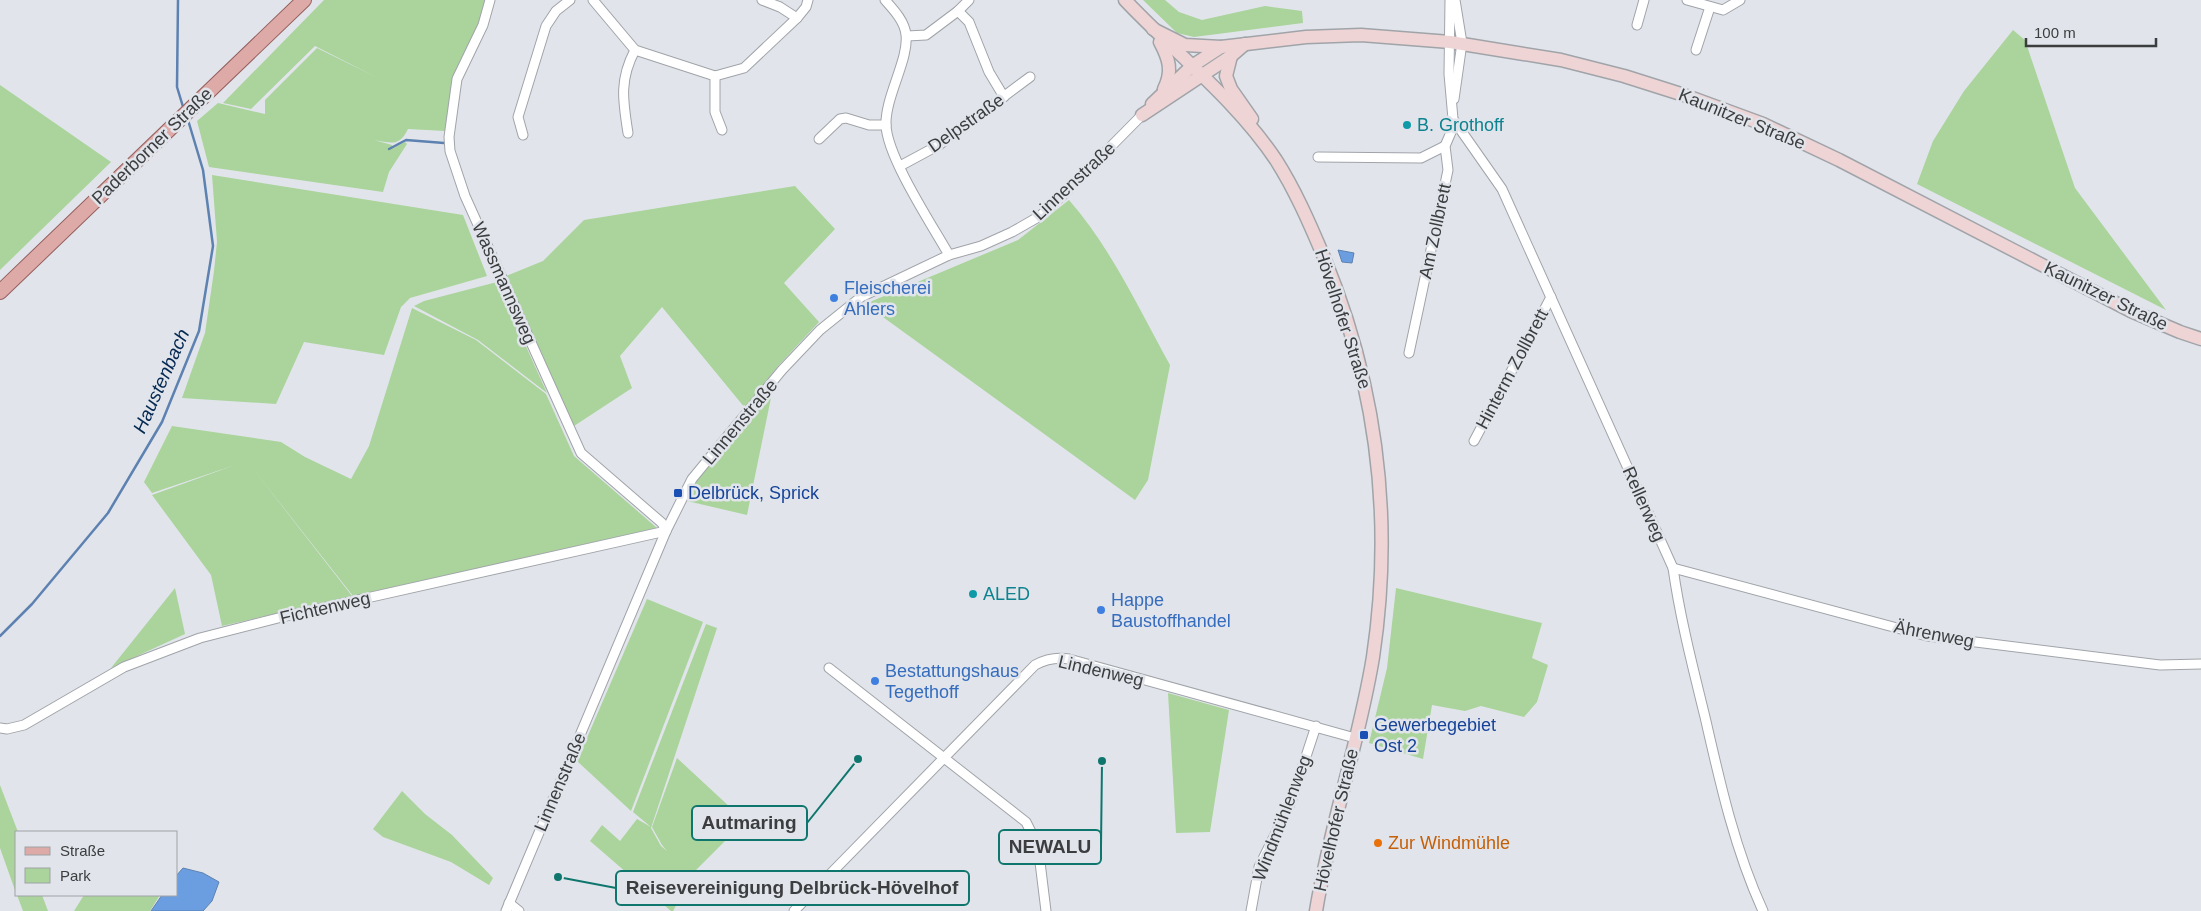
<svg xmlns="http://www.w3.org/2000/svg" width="2201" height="911" font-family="Arial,sans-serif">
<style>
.green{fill:#aad49b}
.water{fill:#6b9ee1;stroke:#5d81b0}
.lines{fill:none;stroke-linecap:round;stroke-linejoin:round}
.stream{stroke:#5d81b0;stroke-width:2.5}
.street-casing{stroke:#a0a4a9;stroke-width:11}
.secondary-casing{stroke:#a0a4a9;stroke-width:15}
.primary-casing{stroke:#955f5e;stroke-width:16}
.street{stroke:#fff;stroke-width:9}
.secondary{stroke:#eed4d4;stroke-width:12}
.primary{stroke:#ddaaa8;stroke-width:14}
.culture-dot{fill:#0f9aa8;stroke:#e1e5eb;stroke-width:2}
.shop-dot{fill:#3f7fe0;stroke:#e1e5eb;stroke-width:2}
.transit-dot{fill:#1a4fb4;stroke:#e1e5eb;stroke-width:2}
.food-dot{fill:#e8710a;stroke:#e1e5eb;stroke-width:2}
.labels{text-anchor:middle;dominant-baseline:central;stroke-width:5;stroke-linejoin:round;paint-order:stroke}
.street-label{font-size:18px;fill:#3b3d3f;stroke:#e1e5eb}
.culture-label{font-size:18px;fill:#0d838f;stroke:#e1e5eb;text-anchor:start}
.shop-label{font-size:18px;fill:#366cbe;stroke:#e1e5eb;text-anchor:start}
.transit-label{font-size:18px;fill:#164399;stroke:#e1e5eb;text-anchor:start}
.food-label{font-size:18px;fill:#c56008;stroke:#e1e5eb;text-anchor:start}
.water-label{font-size:19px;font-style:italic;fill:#052852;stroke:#e1e5eb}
.leader{fill:none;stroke:#0f766e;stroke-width:2}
.callout-dot{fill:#0f766e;stroke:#e1e5eb;stroke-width:2}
.callout{fill:#e1e5eb;stroke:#0f766e;stroke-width:2}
.callout-label{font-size:19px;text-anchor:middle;font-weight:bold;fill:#3b3d3f}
</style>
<rect width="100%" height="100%" fill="#e1e5eb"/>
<!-- green -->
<g class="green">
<path d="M324 0H485L479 23 453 78 445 131 408 129C399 147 392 143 374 140L392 145 393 148 405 142 407 144 389 172 383 192 209 167 197 121 218 103 265 114V100L317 48 376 77 315 46 251 109 223 103Z"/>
<path d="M1143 0H1165L1179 12 1202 20 1265 6 1302 11 1303 23 1194 37 1177 33Z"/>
<path d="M2013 30 2025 40 2075 188 2166 310 1917 184 1933 141 1964 91Z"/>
<path d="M0 85 111 162 0 270Z"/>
<path d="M212 175 463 215 487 276 410 298 401 307 384 355 304 342 276 404 182 398 205 333 214 271 217 242Z"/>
<path d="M795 186 835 229 784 283 819 322 778 366 745 408 662 307 620 356 632 388 574 426 506 276 543 261 584 220Z"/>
<path d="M1069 200C1111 248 1139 309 1170 365L1148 480 1135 500 865 304 1018 240Z"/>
<path d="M497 282 547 393 478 340 414 306 424 301Z"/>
<path d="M412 308 476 340 546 394 574 456 657 528 353 596 247 461 352 596 222 626 211 575 152 495 235 465 152 493 144 482 172 426 281 442 305 457 351 479 369 446Z"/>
<path d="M772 393 747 515 687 501 698 477Z"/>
<path d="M175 588 185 634 111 668Z"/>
<path d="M1396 588 1542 623 1532 658 1548 665 1537 702 1524 717 1481 706 1465 711 1432 705 1423 759 1369 743 1387 668Z"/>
<path d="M647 599 703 622 631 811 577 761Z"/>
<path d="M706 624 717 628 651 828 661 846 667 851 662 845 652 827 677 758 745 821 694 872 673 911H671L590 841 602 825 620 841 637 819 651 827 633 812Z"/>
<path d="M1168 693 1229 710 1210 832 1176 833Z"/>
<path d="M0 785 18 832H16V893L0 848Z"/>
<path d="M402 791 425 814 452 835 493 878 489 885 451 862 383 837 373 829Z"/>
<path d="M17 895H42L48 911H23Z"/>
<path d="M84 895H160L150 911H74Z"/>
</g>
<!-- water -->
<g class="water">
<path d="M1338 250 1354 253 1352 263 1342 262Z"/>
<path d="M183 868 203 873 219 882 212 901 203 911H151L162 895H176V876Z"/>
</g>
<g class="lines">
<!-- stream -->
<g class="stream">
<path d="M178 0 177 87 184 110"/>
<path d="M389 149 406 140 444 143"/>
<path d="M0 636 32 604 108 513 162 422 199 331 213 246 203 170 188 120"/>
</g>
<!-- street casing -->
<g class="street-casing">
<g id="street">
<path d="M490 0 483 25 457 79 449 137 450 151 465 196 581 453 662 523 666 531"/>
<path d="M593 0 635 50 715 76 744 68 797 18 806 7 808 0"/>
<path d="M762 0 780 7 797 18"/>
<path d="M885 0C894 10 905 22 906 35 909 59 885 97 886 125 887 157 932 225 949 255"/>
<path d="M1450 0 1449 74 1453 119 1502 189 1673 568C1680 618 1693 668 1705 717 1720 783 1735 850 1763 911"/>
<path d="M1687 0 1723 10 1740 0"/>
<path d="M958 11 969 22 989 72 1004 97"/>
<path d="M1637 25 1644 0"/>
<path d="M907 36 926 35 958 11 969 0"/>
<path d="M1696 50 1710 7"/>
<path d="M715 76V112L722 130"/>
<path d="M1454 99 1462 43 1455 0"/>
<path d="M628 133C623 101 619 80 635 50"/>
<path d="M523 135 518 117 546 26 556 11 570 0"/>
<path d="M819 139 840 119 846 118 869 125H886"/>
<path d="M1318 157 1421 158 1445 146"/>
<path d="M900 166 939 145 1030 77"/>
<path d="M1409 353 1448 170 1445 146 1455 123"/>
<path d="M1474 441 1551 297"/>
<path d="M1673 568 1927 636 2160 665 2201 664"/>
<path d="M829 668 1026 822 1038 846 1046 911"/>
<path d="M0 728 7 729 24 725 124 667 200 638 282 617 666 531"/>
<path d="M509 903 519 911"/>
<path d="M506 911 666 531 692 479 782 370 820 330 861 297 949 255 981 246 1012 232 1040 216 1063 195 1142 115"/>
<path d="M794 911 1035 665C1046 659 1057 657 1069 659L1355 738"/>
<path d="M1251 911 1259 867 1291 802 1316 726"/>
</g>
</g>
<!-- secondary casing -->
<g class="secondary-casing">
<g id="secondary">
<path d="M1125 0C1175 53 1235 99 1276 160 1295 190 1309 222 1323 255 1377 385 1394 517 1373 657 1359 743 1330 825 1316 911"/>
<path d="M1153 29 1185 45 1221 47 1306 37 1361 35 1450 42 1561 60 1624 76 1684 95 1763 124 1839 160 2131 311 2180 332 2201 339"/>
<path d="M1160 42C1169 59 1173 71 1164 89"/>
<path d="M1231 56 1226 76 1231 89 1252 119"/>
<path d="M1152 104 1192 66 1221 47"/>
<path d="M1142 115 1231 56 1245 44"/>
</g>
</g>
<!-- primary casing -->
<g class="primary-casing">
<path id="primary" d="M0 292 304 0"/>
</g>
<!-- street -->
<use href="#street" class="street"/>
<!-- secondary -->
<use href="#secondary" class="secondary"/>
<!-- primary -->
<use href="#primary" class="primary"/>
</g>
<!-- markers -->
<g class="culture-dot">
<circle cx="1407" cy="125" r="5"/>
<circle cx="973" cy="594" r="5"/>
</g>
<g class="shop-dot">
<circle cx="834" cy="298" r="5"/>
<circle cx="1101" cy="610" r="5"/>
<circle cx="875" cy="681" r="5"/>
</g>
<g class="transit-dot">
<rect x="673" y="488" width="10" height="10" rx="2.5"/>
<rect x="1359" y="730" width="10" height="10" rx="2.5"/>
</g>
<circle class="food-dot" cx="1378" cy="843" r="5"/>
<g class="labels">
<!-- street labels -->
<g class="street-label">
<text transform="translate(1742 119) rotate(22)">Kaunitzer Straße</text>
<text transform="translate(966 123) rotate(-35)">Delpstraße</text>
<text transform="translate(152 146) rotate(-44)">Paderborner Straße</text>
<text transform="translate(1074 181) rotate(-43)">Linnenstraße</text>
<text transform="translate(1435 231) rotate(-78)">Am Zollbrett</text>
<text transform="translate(504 283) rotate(66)">Wassmannsweg</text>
<text transform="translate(2106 296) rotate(26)">Kaunitzer Straße</text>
<text transform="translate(1343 319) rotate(72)">Hövelhofer Straße</text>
<text transform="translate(1512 369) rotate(-62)">Hinterm Zollbrett</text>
<text transform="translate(740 422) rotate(-50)">Linnenstraße</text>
<text transform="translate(1644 504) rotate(66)">Rellerweg</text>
<text transform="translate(325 608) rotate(-13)">Fichtenweg</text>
<text transform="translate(1934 634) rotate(11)">Ährenweg</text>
<text transform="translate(1101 671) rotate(13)">Lindenweg</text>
<text transform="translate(560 782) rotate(-67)">Linnenstraße</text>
<text transform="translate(1282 818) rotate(-69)">Windmühlenweg</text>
<text transform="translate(1336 820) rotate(-77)">Hövelhofer Straße</text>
</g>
<!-- culture labels -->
<g class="culture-label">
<text x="1417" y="125">B. Grothoff</text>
<text x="983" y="594">ALED</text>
</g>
<!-- shop labels -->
<g class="shop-label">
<text x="844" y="288">Fleischerei<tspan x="844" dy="21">Ahlers</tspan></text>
<text x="1111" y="600">Happe<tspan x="1111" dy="21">Baustoffhandel</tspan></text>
<text x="885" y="671">Bestattungshaus<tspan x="885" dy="21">Tegethoff</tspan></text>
</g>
<!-- transit labels -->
<g class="transit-label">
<text x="688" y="493">Delbrück, Sprick</text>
<text x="1374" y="725">Gewerbegebiet<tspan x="1374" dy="21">Ost 2</tspan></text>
</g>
<!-- food labels -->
<g class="food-label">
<text x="1388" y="843">Zur Windmühle</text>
</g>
<!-- water labels -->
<g class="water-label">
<text transform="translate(161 381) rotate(-66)">Haustenbach</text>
</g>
</g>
<!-- callouts -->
<path class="leader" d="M858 759L807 823M1102 761L1101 847M558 877L616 888"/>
<g class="callout-dot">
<circle cx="858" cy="759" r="5"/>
<circle cx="1102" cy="761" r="5"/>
<circle cx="558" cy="877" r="5"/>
</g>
<g class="callout">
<rect x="692" y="806" width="115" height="34" rx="5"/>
<rect x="999" y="830" width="102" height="34" rx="5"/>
<rect x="616" y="871" width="353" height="34" rx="5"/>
</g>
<g class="callout-label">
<text x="749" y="829">Autmaring</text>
<text x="1050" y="853">NEWALU</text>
<text x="792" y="894">Reisevereinigung Delbrück-Hövelhof</text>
</g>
<!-- legend -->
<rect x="15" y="831" width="162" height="65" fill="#e1e5eb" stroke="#9fa2a6"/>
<rect x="25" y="847" width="25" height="8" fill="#ddaaa8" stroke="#9fa2a6"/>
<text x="60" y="856" font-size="15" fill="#3b3d3f">Straße</text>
<rect x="25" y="868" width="25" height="15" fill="#aad49b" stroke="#9fa2a6"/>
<text x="60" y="881" font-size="15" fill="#3b3d3f">Park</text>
<!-- scale -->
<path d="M2026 38v8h130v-8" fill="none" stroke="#3b3d3f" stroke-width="2.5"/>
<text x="2034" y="38" font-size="15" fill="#3b3d3f" stroke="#e1e5eb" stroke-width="4" paint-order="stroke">100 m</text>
</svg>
